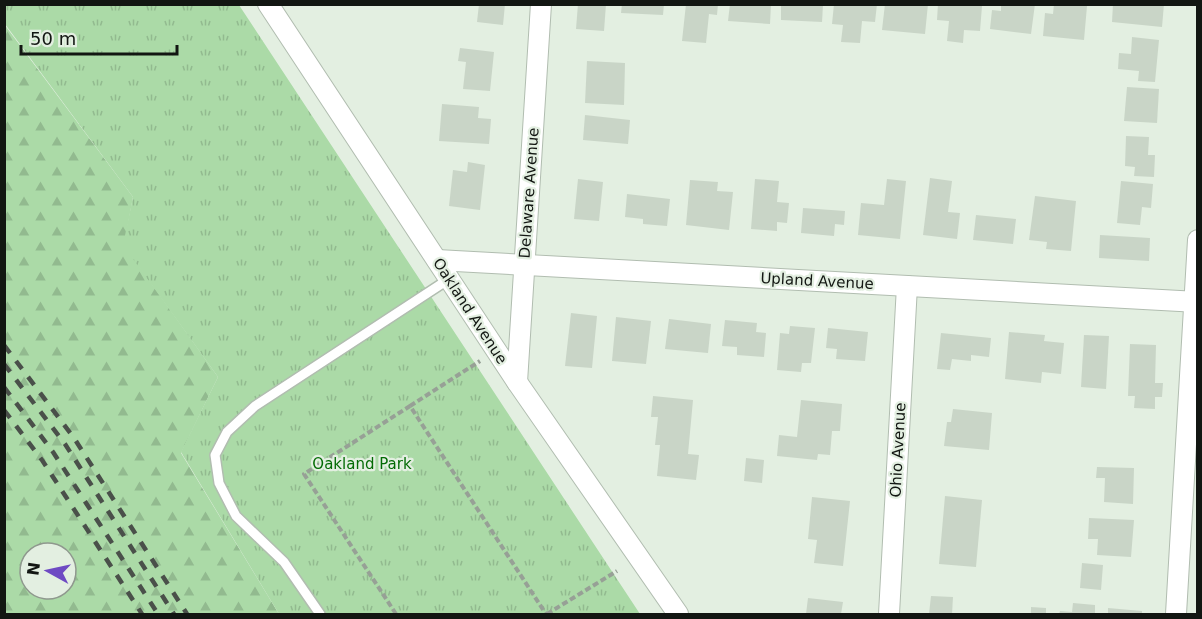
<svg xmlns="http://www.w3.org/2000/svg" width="1202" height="619" font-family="'DejaVu Sans',sans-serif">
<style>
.forest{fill:url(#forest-firs);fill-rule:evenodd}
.park{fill:url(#park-tufts)}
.building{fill:#c9d5c7}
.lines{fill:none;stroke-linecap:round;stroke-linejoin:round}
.service-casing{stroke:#b1bdb0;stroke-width:12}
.minor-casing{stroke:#b1bdb0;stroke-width:22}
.path{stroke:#97a096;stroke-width:4;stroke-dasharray:6 3;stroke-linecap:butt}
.service{stroke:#fff;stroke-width:9}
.minor{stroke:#fff;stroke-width:20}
.rail{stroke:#4a504a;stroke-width:4.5;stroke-dasharray:10 10;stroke-linecap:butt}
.labels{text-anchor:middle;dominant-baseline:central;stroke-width:4.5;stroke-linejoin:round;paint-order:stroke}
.street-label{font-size:15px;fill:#121612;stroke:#e3efe1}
.park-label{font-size:15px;fill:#036b04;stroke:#e3efe1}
</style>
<defs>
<pattern id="forest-firs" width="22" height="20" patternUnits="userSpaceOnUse" patternTransform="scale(1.5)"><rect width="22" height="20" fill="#abdaa7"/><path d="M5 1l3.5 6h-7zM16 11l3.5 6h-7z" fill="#92ba8f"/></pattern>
<pattern id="park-tufts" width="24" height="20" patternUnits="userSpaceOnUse" patternTransform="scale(1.5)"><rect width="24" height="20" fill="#abdaa7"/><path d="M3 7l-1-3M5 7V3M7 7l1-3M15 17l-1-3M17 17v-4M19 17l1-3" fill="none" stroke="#92ba8f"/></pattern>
</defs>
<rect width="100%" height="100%" fill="#e3efe1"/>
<!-- forest -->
<path class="forest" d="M4 24 133 197 124 245 218 377 181 453 279 614H5ZM30 553H66V589H30Z"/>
<!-- park -->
<path class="park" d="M5 5H239L640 614H279L181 452 218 377 123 245 133 197 5 24Z"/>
<!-- building -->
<g class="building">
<path d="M479 4H505L503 25 477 22Z"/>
<path d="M578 4H606L604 31 576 29Z"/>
<path d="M622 4H664L663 15 621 13Z"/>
<path d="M686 4H718L717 15 709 14 706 43 682 41Z"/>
<path d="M730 4H771L770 24 728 21Z"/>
<path d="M834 4H877L875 22 862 21 860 43 841 42 843 25 832 24Z"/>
<path d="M885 4H928L925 34 882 30Z"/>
<path d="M938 4 982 6 980 31 964 30 963 43 947 41 949 21 937 20Z"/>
<path d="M1001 4H1035L1031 34 990 29 992 10 1001 11Z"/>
<path d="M1054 4 1087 6 1084 40 1043 36 1045 13 1053 14Z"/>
<path d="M1113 4H1164L1162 27 1112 22Z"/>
<path d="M781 5H823L822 22 781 20Z"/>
<path d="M1132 37 1159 40 1155 82 1138 81 1139 71 1118 69 1119 53 1131 54Z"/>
<path d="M460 48 494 52 490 91 463 89 466 62 458 61Z"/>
<path d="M587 61 625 63 624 105 585 103Z"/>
<path d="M1127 87 1159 89 1157 123 1124 121Z"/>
<path d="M442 104 479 107 478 118 491 119 489 144 439 141Z"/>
<path d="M585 115 630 120 628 144 583 140Z"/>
<path d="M1126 136 1149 137 1148 155H1155L1154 177 1134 176 1135 167 1125 166Z"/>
<path d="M468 162 485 165 480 210 449 206 453 170 467 172Z"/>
<path d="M930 178 952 181 948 212 960 213 957 239 923 235Z"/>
<path d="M578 179 603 182 599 221 574 219Z"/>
<path d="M755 179 779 181 777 202 789 203 787 223 777 222V231L751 229Z"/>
<path d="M887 179 906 181 900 239 858 235 861 203 884 205Z"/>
<path d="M690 180 718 182 717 191 733 192 729 230 686 225Z"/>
<path d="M1121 181 1153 184 1151 208 1142 207 1140 225 1117 223Z"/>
<path d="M627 194 670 199 667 226 643 224V219L625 217Z"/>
<path d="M1035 196 1076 201 1071 251 1046 249 1047 242 1029 240Z"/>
<path d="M803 208 845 211 844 225 835 224 834 236 801 233Z"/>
<path d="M976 215 1016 219 1013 244 973 240Z"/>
<path d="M1100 235 1150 238 1149 261 1099 258Z"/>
<path d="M571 313 597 316 592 368 565 366Z"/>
<path d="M616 317 651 321 646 364 612 361Z"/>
<path d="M669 319 711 324 708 353 665 349Z"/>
<path d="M725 320 757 323 756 332 766 333 764 357 737 355V347L722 346Z"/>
<path d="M790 326 815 328 811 363H802L801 372 777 370 780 333 789 334Z"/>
<path d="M828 328 868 332 865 361 836 359 837 349 826 348Z"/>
<path d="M1009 332 1045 335 1044 341 1064 343 1061 374 1042 372 1041 383 1005 379Z"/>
<path d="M941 333 991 338 989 357 971 355V361L952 359 950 370 937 369Z"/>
<path d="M1084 335 1109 336 1106 389 1081 387Z"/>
<path d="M1130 344 1156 345 1155 383H1163L1162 397H1155V409L1134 408 1135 396H1128Z"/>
<path d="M653 396 693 400 688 454 699 455 696 480 657 476 660 445H655L658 417H651Z"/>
<path d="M801 400 842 404 840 431H832L830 455 818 454 817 460 777 456 779 435 797 437Z"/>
<path d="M953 409 992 413 989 450 944 446 947 422H951Z"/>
<path d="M746 458 764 460 762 483 744 481Z"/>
<path d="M1097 467 1134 468 1133 504 1104 502 1105 478H1096Z"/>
<path d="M945 496 982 500 976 567 939 564Z"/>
<path d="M812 497 850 501 843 566 814 563 817 540 808 539Z"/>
<path d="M1089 518 1134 520 1131 557 1097 555 1098 539H1088Z"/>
<path d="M1082 563 1103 565 1101 590 1080 588Z"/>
<path d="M931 596 953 597 952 614H929Z"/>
<path d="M808 598 843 602 841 614H806Z"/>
<path d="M1073 603 1095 605V614H1059L1060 611 1072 612Z"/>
<path d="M1031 607 1046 608V614H1031Z"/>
<path d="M1108 608 1142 611V614H1108Z"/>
</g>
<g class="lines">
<!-- service casing -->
<g class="service-casing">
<path id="service" d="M320 614 284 562 236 516 219 483 215 455 227 432 255 406 449 279"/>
</g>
<!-- minor casing -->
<g class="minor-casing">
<g id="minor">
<path d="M268 4 517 382 678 614"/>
<path d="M437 260 1198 302"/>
<path d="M517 382 541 4"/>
<path d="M889 614 907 286"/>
<path d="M1176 614 1198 240"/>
</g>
</g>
<!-- path -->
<g class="path">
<path d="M410 406 480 361"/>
<path d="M396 614 304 474 410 406 546 614"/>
<path d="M547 614 617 571"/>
</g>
<!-- service -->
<use href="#service" class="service"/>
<!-- minor -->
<use href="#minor" class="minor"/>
<!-- rail -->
<g class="rail">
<path d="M4 345 74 438 187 614"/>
<path d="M4 364 65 444 174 614"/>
<path d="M4 387 53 452 158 614"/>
<path d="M4 410 42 460 142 614"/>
</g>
</g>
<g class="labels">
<!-- street labels -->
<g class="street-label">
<text transform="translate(529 193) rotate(-86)">Delaware Avenue</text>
<text transform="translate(817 281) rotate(3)">Upland Avenue</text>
<text transform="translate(470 311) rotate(57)">Oakland Avenue</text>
<text transform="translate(898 450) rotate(-87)">Ohio Avenue</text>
</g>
<!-- park labels -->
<g class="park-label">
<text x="362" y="464">Oakland Park</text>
</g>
</g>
<!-- border -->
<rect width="1202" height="619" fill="none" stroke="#121612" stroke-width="12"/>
<!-- north arrow -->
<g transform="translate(48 571) rotate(278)"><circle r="28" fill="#e3efe1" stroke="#8f988e" stroke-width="1.5"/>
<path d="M0-4.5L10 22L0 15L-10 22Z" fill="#6e4ac3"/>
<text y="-9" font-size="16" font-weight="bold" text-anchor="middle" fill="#121612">N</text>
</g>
<!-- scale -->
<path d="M21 45v9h156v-9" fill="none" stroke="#121612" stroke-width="3"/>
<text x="30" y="45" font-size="18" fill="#121612" stroke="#e3efe1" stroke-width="4.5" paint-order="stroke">50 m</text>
</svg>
